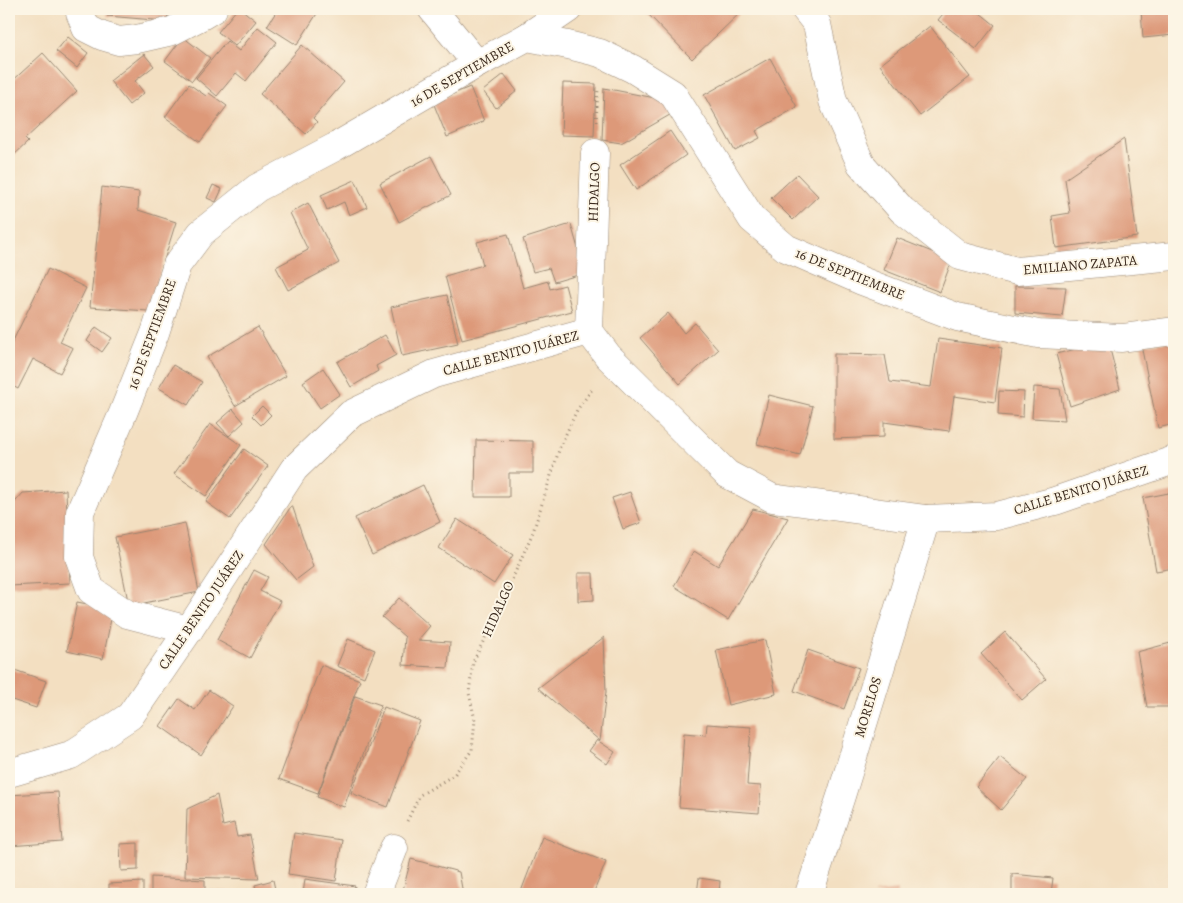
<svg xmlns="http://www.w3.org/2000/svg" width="1183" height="903" font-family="Alegreya,serif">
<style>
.building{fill:#dd9979}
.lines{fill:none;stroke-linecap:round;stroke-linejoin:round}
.minor-casing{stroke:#978470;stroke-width:29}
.path{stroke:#978470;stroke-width:3;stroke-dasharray:1 4;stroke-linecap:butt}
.minor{stroke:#fff;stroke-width:28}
.labels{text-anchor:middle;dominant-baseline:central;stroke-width:4;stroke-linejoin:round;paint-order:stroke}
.street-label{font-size:14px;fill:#3b2a1e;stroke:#fcf5e5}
</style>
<rect width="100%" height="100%" fill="#fcf5e5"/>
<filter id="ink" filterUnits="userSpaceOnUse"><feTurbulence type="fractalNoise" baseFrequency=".02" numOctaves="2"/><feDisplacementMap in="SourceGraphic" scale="10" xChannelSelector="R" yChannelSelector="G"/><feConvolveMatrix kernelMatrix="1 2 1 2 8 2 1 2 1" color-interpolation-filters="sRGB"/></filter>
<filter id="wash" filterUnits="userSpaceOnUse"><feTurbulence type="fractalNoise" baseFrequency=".0096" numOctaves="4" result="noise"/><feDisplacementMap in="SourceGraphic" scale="20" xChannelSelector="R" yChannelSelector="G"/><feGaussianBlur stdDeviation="1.12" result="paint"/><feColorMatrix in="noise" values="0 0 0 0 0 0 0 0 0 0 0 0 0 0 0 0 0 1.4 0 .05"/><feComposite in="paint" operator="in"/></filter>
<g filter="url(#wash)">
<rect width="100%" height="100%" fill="#f3dfc1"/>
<g id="blocks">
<!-- building -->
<g class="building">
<path d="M108 9H170L166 21 107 16Z"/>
<path d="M237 9H241L256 21 235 46 218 32Z"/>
<path d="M278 9H313L318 12 297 45 267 26Z"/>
<path d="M643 9H744L692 59Z"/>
<path d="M947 9H975L995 25 976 49 938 20Z"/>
<path d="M1141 9H1174V35L1143 38Z"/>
<path d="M930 26 970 77 920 116 880 65Z"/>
<path d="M258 27 277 42 246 81 236 73 217 96 196 78 227 41 239 51Z"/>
<path d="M68 37 88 53 77 68 56 51Z"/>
<path d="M183 37 210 58 192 81 165 61Z"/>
<path d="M302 45 344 82 313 118 317 122 306 134 260 94Z"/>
<path d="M43 53 77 91 25 139 28 142 13 156 9 152V84Z"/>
<path d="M144 54 154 66 135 81 144 93 129 105 110 81Z"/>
<path d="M770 58 797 107 756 131 760 138 735 151 704 95Z"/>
<path d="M504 74 517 91 496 108 483 91Z"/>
<path d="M563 83 596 84 594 136 561 135Z"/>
<path d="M189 84 206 96 209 93 227 106 200 142 165 117Z"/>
<path d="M470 87 484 121 447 137 433 102Z"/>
<path d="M604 88 665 100 675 112 621 143 602 140Z"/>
<path d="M670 131 686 155 636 190 620 165Z"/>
<path d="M1124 139 1137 237 1056 248 1052 216 1070 213 1065 179Z"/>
<path d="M431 156 451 195 399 222 380 183Z"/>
<path d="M797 174 818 196 793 220 771 198Z"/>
<path d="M355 180 367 207 349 215 344 202 327 210 321 195Z"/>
<path d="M213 185 222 189 216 202 207 198Z"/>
<path d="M102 187 139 192 138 210 176 222 148 311 90 307Z"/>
<path d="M308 203 339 263 288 290 276 267 308 250 290 213Z"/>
<path d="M571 224 585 273 554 282 549 268 533 272 523 239Z"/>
<path d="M508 234 523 288 548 281 550 289 565 285 572 311 462 340 445 276 483 265 477 242Z"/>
<path d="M897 238 952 260 940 292 884 270Z"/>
<path d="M48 269 86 288 60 342 73 348 60 373 33 359 18 389 9 384V349Z"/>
<path d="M1015 286 1066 287 1062 317 1015 313Z"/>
<path d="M447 295 458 344 402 356 391 307Z"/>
<path d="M668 313 684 333 695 323 718 350 680 384 640 338Z"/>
<path d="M96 327 112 338 102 352 87 341Z"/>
<path d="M258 327 286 376 235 406 207 357Z"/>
<path d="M385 335 396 355 376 366 378 371 351 387 337 362Z"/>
<path d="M938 339 1002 348 995 402 954 396 949 431 884 422V437L834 439V354L885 355 890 382 931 387Z"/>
<path d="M1174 340V424L1158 428 1141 345Z"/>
<path d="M1108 341 1120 389 1070 406 1056 354Z"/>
<path d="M173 365 202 382 188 405 159 388Z"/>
<path d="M323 368 340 394 320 408 303 382Z"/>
<path d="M1034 387 1060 389 1065 420 1032 418Z"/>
<path d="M999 391 1024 392 1023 417 998 415Z"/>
<path d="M769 395 813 406 800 455 757 444Z"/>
<path d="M262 406 271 415 261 425 252 416Z"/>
<path d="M233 409 244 422 229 436 217 423Z"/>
<path d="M210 424 241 445 206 496 174 474Z"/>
<path d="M476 440 533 441V473H509V497H475Z"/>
<path d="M244 449 268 466 230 519 206 502Z"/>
<path d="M423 485 440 522 372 555 355 518Z"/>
<path d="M66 490 70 583 9 586V509L23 493Z"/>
<path d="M630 492 641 523 623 529 612 498Z"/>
<path d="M1174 492V568L1156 571 1143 498Z"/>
<path d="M292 505 313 567 296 580 266 544Z"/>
<path d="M753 509 788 518 728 620 674 586 694 551 718 566Z"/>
<path d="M457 519 513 555 494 584 439 548Z"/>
<path d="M185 523 199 592 129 606 115 537Z"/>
<path d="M254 570 268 577 260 591 280 601 250 658 217 640Z"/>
<path d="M578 573H593L594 600 578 601Z"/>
<path d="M399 598 430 626 418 640 450 642 448 668 403 665 405 637 382 617Z"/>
<path d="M77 602 113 609 103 659 67 651Z"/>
<path d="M1005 632 1046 679 1022 700 981 654Z"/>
<path d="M604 637 606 692 600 741 538 688Z"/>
<path d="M348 639 375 650 364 677 337 666Z"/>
<path d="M765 640 776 694 728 705 716 650Z"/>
<path d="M1174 642V707H1147L1137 652Z"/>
<path d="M808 650 859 668 844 709 794 691Z"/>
<path d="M321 665 360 680 318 793 279 779Z"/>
<path d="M9 668 46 681 36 708 9 699Z"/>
<path d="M209 690 233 706 201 755 160 726 179 699 195 710Z"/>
<path d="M355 696 381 705 344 807 317 797Z"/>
<path d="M384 707 420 721 388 807 351 793Z"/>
<path d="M707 724 751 727 747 785 761 786 759 813 679 807 684 733 706 735Z"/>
<path d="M597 740 615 752 607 764 589 751Z"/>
<path d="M1000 757 1027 779 1001 810 976 787Z"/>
<path d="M58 792 62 842 9 846V795Z"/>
<path d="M217 795 223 826 234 823 237 837 250 835 259 879 185 877 187 809Z"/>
<path d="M294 833 342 840 336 881 288 874Z"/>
<path d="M542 837 606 862 593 894H520Z"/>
<path d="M138 843V870L121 871 120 844Z"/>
<path d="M411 859 459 872 463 894H402Z"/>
<path d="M1012 874 1053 878 1051 894H1012Z"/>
<path d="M151 877 205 880V890L235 892V894H151Z"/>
<path d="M699 878 720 881 719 894H697Z"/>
<path d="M305 879 355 886 353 894H303Z"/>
<path d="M273 880 276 894H257L255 885Z"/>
<path d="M143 882V894H109V884Z"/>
<path d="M897 890V894H874V893Z"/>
</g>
</g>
</g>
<g filter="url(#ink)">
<use href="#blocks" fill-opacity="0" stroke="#978470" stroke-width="1"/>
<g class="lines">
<!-- minor casing -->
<g class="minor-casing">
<g id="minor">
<path d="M80 9V13L86 28 102 36 119 41 137 39 172 31 203 15 213 9"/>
<path d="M432 9 477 64"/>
<path d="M805 9 817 24 833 101 861 164 902 210 960 256 1017 271 1174 256"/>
<path d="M527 37 568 9"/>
<path d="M589 331 595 153"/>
<path d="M189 630 127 614 91 590 79 557 80 512 123 413 155 333 177 265 201 233 257 188 335 147 477 64 527 37 568 45 600 53 633 69 673 94 752 219 786 248 862 281 957 317 1038 334 1122 338 1174 331"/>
<path d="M9 773 71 755 130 716 189 630 294 469 351 414 434 374 589 331 608 356 727 474 772 498 926 519 997 516 1055 501 1174 460"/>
<path d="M376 894 394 848"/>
<path d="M809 894 841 796 926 519"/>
</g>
</g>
<!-- path -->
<g class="path">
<path d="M596 122 598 89"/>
<path d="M407 821 420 795 454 775 472 750 475 720 469 693 473 662 494 620 533 532 560 447 577 410 593 388"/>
</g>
<!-- minor -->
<use href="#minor" class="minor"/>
</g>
</g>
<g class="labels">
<!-- street labels -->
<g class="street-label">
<text transform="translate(462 74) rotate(-30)">16 DE SEPTIEMBRE</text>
<text transform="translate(594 192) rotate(-88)">HIDALGO</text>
<text transform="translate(1080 265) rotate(-5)">EMILIANO ZAPATA</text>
<text transform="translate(850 274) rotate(22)">16 DE SEPTIEMBRE</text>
<text transform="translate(152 334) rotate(-70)">16 DE SEPTIEMBRE</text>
<text transform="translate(511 353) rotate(-15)">CALLE BENITO JUÁREZ</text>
<text transform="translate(1081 490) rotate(-17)">CALLE BENITO JUÁREZ</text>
<text transform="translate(498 609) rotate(-66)">HIDALGO</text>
<text transform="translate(201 610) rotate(-56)">CALLE BENITO JUÁREZ</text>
<text transform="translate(868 707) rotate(-73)">MORELOS</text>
</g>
</g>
<!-- margin -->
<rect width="1183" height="903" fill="none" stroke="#fcf5e5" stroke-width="30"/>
</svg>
